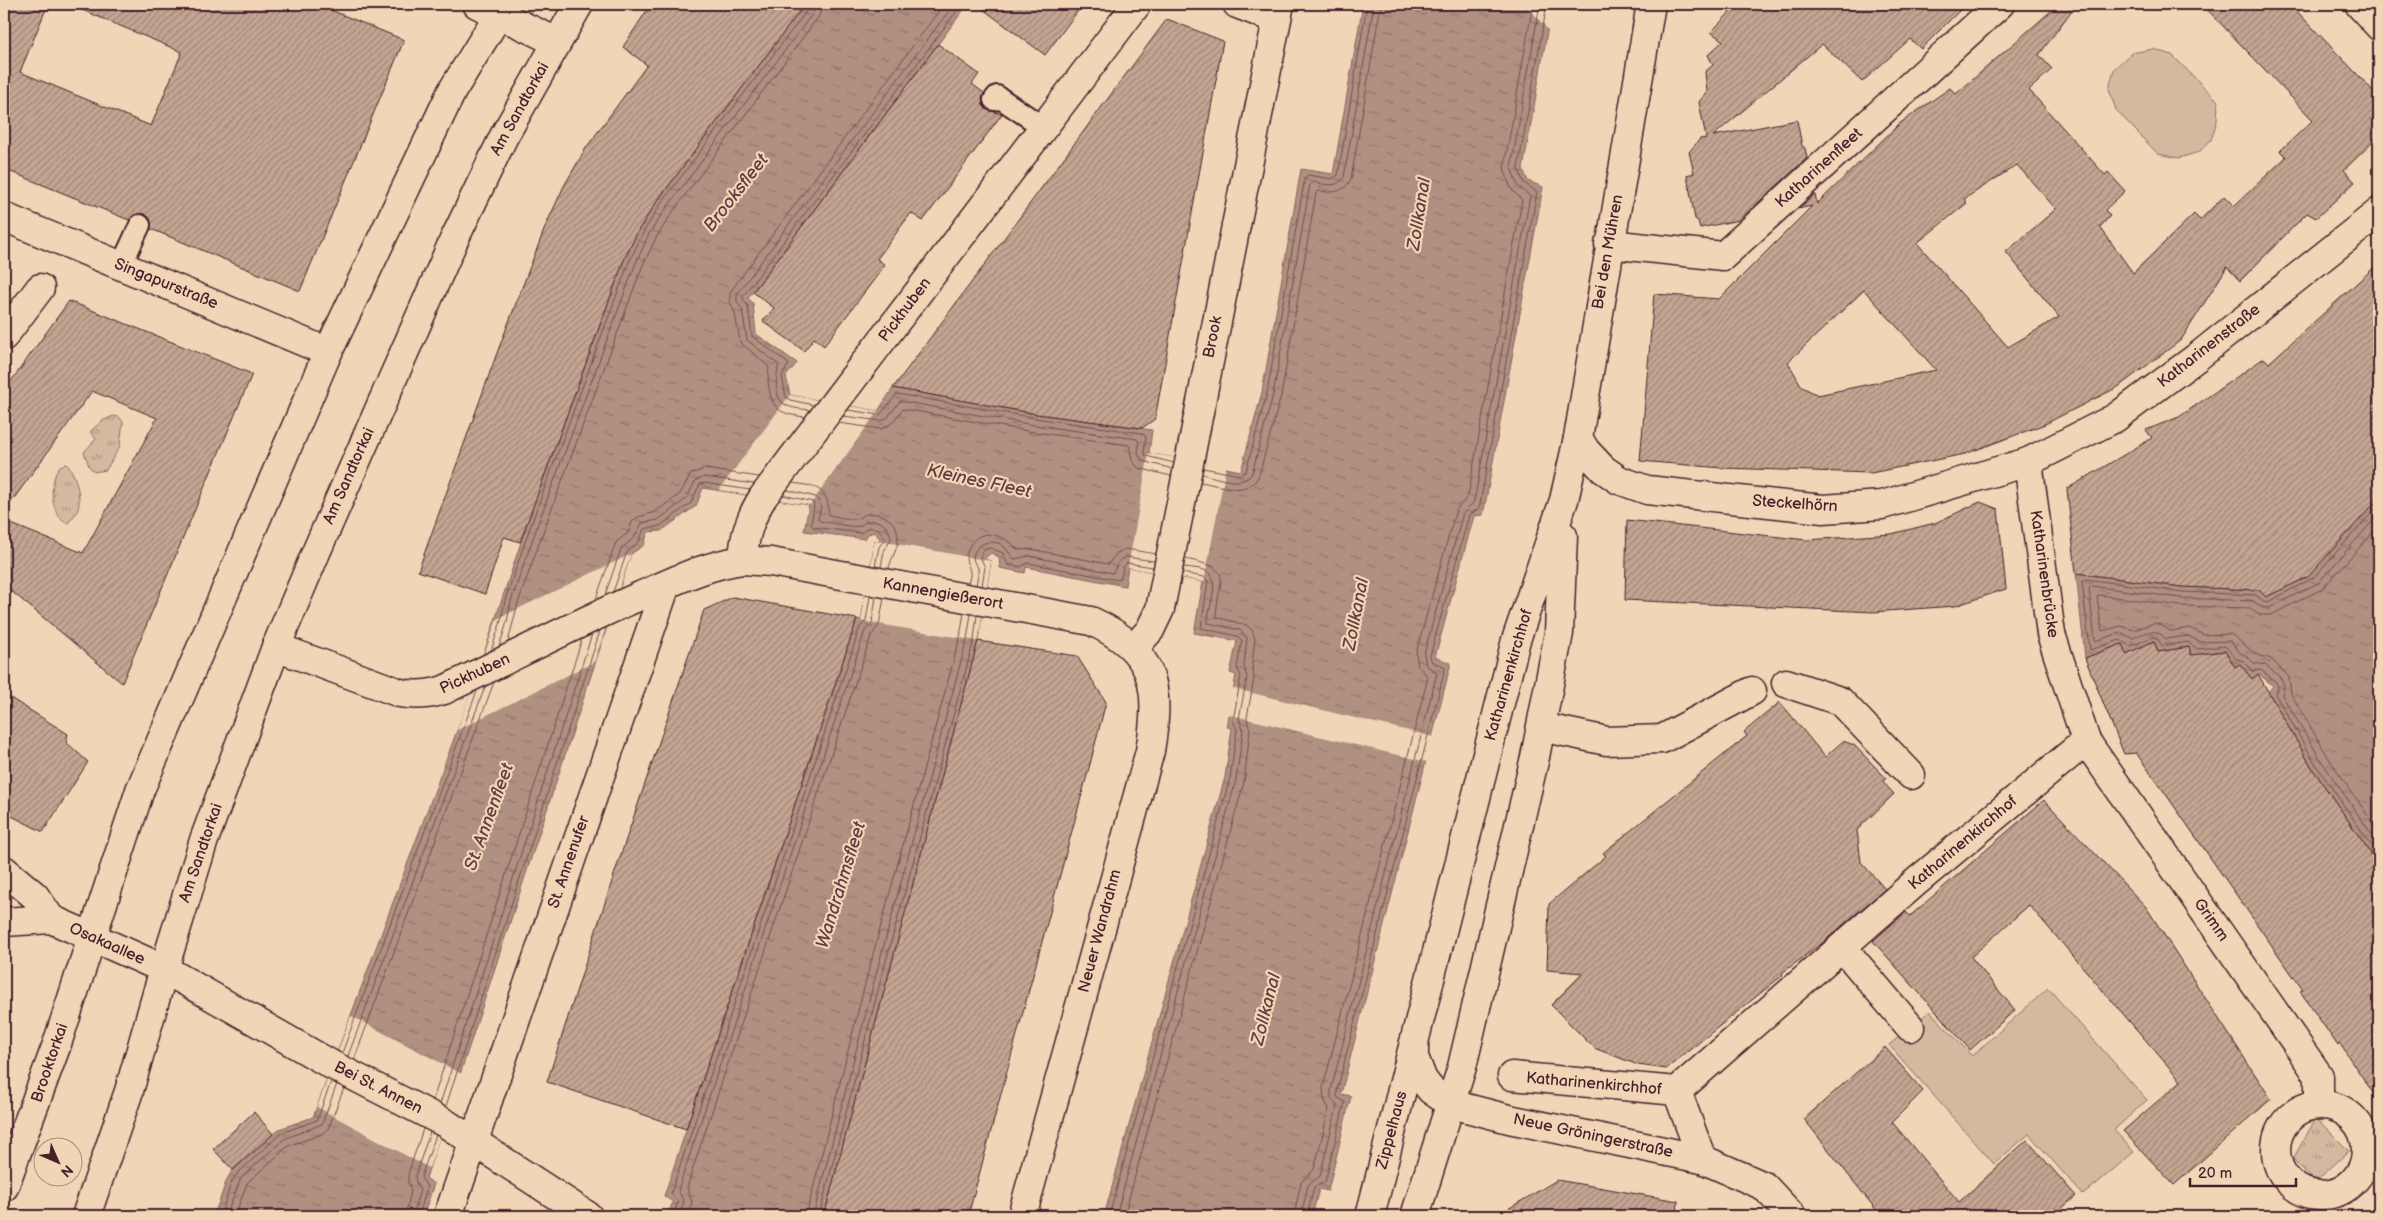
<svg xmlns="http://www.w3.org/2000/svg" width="2383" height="1220" font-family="'Balsamiq Sans',sans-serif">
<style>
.grass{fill:url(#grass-tufts);stroke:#906c66}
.park{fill:#d5b8a0;stroke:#906c66}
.water{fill:url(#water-ripples);stroke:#87635f}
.pier{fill:#f0d6b7}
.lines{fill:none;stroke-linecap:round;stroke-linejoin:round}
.shore{stroke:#734c4d;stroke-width:1}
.building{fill:url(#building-hatch);stroke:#4a1f2b;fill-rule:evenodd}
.lane-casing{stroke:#4a1f2b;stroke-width:24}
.street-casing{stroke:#4a1f2b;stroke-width:31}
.secondary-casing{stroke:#4a1f2b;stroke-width:31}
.lane{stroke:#f0d6b7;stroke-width:20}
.street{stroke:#f0d6b7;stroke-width:28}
.secondary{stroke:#f0d6b7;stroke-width:28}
.labels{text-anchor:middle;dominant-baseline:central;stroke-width:4.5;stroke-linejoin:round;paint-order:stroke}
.street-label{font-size:16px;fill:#4a1f2b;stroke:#f0d6b7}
.water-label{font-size:18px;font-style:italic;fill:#643b40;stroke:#f0d6b7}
</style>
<defs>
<pattern id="grass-tufts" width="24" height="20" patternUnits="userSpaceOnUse" patternTransform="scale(1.25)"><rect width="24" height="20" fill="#d5b8a0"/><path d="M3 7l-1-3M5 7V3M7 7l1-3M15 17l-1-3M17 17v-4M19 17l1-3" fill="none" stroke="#af9583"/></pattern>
<pattern id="water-ripples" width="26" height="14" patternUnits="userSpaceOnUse" patternTransform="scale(1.25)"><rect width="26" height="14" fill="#b09081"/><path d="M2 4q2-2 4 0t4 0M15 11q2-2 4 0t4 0" fill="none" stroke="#91756a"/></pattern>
<pattern id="building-hatch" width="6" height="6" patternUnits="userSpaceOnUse" patternTransform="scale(1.25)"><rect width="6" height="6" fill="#c4a592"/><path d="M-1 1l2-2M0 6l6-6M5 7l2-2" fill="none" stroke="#a18677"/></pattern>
</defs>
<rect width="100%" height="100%" fill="#f0d6b7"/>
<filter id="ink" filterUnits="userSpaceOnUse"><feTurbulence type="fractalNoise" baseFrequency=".02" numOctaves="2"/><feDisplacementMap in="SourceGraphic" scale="10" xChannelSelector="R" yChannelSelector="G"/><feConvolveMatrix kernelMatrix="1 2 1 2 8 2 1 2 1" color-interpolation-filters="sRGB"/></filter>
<g filter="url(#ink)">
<!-- grass -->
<g class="grass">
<path d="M113 416 119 417 123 422 120 446 106 470 94 472 89 466 84 452 96 439 90 432 102 421Z"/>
<path d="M66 464C75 470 82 499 78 509 76 514 72 519 68 523L64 522C49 509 49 481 60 466Z"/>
<path d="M2316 1118 2349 1151 2315 1182 2293 1159Z"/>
</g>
<!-- park -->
<g class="park">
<path d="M2153 49 2172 55 2218 101 2217 121 2211 140 2199 152 2179 158 2158 154 2116 110 2109 89 2114 69 2131 53Z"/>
<path d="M2048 988 2147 1100 2114 1130 2134 1152 2083 1195 2029 1134 1994 1164 1889 1045 1930 1011 1972 1056Z"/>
</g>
<!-- water -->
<g class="water">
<path d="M805 4H968L748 298 753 303 756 334 797 363 786 376 790 395 878 411 893 388 1036 414 1152 430 1149 453 1241 471 1262 392 1301 169 1333 174 1363 4H1552L1523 169 1528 181 1543 187 1486 500 1483 515 1474 516 1435 657 1451 663 1341 1094 1351 1096 1328 1191 1319 1189 1312 1216H1104L1225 777 1232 728 1227 727 1236 675 1230 673 1237 641 1194 633 1203 582 1128 567 1125 586 1026 567 1025 573 1000 568 999 557 991 553 984 559 991 561 978 641 824 1216H667L673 1202 664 1196 857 619 861 620 875 540 879 541 880 539 875 532 868 534 865 539 804 531 809 505 703 488 696 506 661 531 648 532 644 545 631 554 426 1178 434 1184 423 1216H210C223 1204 221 1184 233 1170L279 1129 313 1117 468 701 529 518 624 260 639 229 658 200Z"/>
<path d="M2379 498V865L2314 771 2268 692 2273 686 2259 674 2252 679 2240 665 2235 667 2225 651 2191 655 2189 647 2158 652 2154 641 2126 654 2122 644 2085 658 2076 573 2182 587 2259 590 2266 597 2310 574Z"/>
</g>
<!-- pier -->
<g class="pier">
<path d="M1525 4H1555L1549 31Z"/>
<path d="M790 395 878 411 810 505 719 490Z"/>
<path d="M1149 453 1226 467 1204 582 1128 567Z"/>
<path d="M875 540 991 561 978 641 861 621Z"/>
<path d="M631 554 594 662 457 730 497 619Z"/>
<path d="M1231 688 1434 737 1427 762 1227 714Z"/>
<path d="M351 1016 462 1074 429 1168 317 1107Z"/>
</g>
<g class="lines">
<!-- shore -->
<g class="shore">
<path d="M814 405 790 400 786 397 782 376 789 364 752 336 748 306 743 300V296L962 4"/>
<path d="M810 410C803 409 793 409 786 405 773 399 776 375 779 365L747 340 742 309 737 302V294L954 4"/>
<path d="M848 410 880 415 897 394 1035 418 1141 433 1146 436 1144 452 1146 456 1174 463"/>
<path d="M843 416 881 421 887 418 900 401 1034 425 1137 439 1139 441 1138 453 1142 461 1173 469"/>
<path d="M805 417C797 416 788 415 781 411 768 403 767 380 769 367L740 342 735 313 730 302V292L944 4"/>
<path d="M838 423 881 429 891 424 903 409 1033 432 1129 445 1132 460 1138 468 1171 476"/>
<path d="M1203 468 1240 475 1246 471 1267 393 1305 177 1308 175 1332 179 1338 175 1367 4"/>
<path d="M1202 474C1216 477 1244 489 1252 473L1273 395 1310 184 1313 182C1324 184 1337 189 1344 177L1374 4"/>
<path d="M1201 482C1219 485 1249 498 1259 475L1281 396 1316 193 1319 191C1333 193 1344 193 1351 179L1381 4"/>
<path d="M792 483C805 485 822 485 827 500 829 505 827 510 829 515 837 516 848 520 856 519 860 518 863 515 867 514 883 511 899 523 898 539 898 549 891 558 889 568"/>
<path d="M787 490 816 497 821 506 818 519 820 521C828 522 853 528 859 526 862 525 864 523 866 522 879 517 890 527 891 539L884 551 881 567"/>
<path d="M783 495 813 502 814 507 811 524 813 527 861 533 869 527 879 529 885 539 879 547 875 566"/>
<path d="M2379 505 2313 578 2268 602 2263 601 2256 595 2182 592 2085 579 2082 582 2090 650 2120 640 2130 646 2153 637 2158 639 2162 646 2188 642 2197 649 2225 646 2236 659 2244 661 2252 671 2261 670 2276 682 2278 687 2275 694 2318 768 2379 856"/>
<path d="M2379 514 2318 583 2269 608 2261 607 2253 601 2181 598 2091 586 2089 589 2095 641 2120 633 2133 638C2147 632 2155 627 2166 639L2188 636 2201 642 2230 641 2240 653 2247 656 2254 663 2265 665 2280 677 2284 685 2282 695 2324 765 2379 845"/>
<path d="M2379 526 2322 589 2271 615H2260L2250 608 2181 606 2100 595 2097 597 2102 631 2121 626 2134 630 2154 623 2161 625 2170 631 2190 628 2204 635 2231 634 2257 655 2271 659 2289 677 2291 694 2330 760 2379 832"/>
<path d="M968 583C969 580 971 575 970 572 969 565 964 561 967 553 975 524 1004 533 1018 550L1030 549 1108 564 1117 553 1126 549 1156 554"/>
<path d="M976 585C977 580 979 572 978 568 976 564 973 562 973 557 976 542 992 539 1003 545L1014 559 1029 556 1113 573 1119 561 1126 557 1154 561"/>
<path d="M982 586 985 567 980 557 984 550 990 548 1003 553 1008 565 1020 567 1028 563 1118 580 1121 578 1123 567 1127 563 1153 567"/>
<path d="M613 592 627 552 639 542 644 529 660 526 691 503 700 484 704 483 750 490"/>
<path d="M605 595 621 549 634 538 642 523 658 520 686 499 696 480 705 477 754 484"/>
<path d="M596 599 616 542 628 533 632 522 638 517 655 512 680 494 691 474 705 469 759 477"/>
<path d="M508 642 518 603 546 524 642 267 656 238 674 210 819 16 823 4"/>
<path d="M499 647 507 622 511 601 539 521 635 265 649 234 668 206 813 13 815 4"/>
<path d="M491 651 501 621 505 600 533 519 629 262 644 231 662 202 808 9 809 4"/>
<path d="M342 1053 477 691"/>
<path d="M348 1056 485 687"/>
<path d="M354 1060 494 682"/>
<path d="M433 1100 582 639"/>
<path d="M440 1104 592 634"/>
<path d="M446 1106 600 631"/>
<path d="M217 1216C229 1205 226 1186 237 1174L281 1133 317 1120 331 1082"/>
<path d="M226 1216 241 1178 284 1139 322 1124 337 1084"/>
<path d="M235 1216 247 1183 288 1146 320 1135 328 1129 344 1088"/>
<path d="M405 1216 411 1191 408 1182V1174L423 1129"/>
<path d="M412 1216 420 1190 416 1183 415 1176 430 1132"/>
<path d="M419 1216 427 1187 421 1177 436 1135"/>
<path d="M673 1216 678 1202 671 1193 860 627 866 621 870 596"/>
<path d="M679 1216 684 1202 678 1190 686 1166 865 631 872 623 876 597"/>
<path d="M688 1216 692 1202 687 1188 693 1168 871 636 879 625 884 598"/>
<path d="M806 1216 867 976 960 637 964 613"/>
<path d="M813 1216 875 978 967 639 971 614"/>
<path d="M819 1216 881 979 974 640 977 615"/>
<path d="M1109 1216 1230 778 1237 729 1233 721 1241 676 1237 668 1242 640 1237 636 1201 628 1208 581 1204 577 1182 573"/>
<path d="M1116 1216 1236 780 1243 730 1239 719 1247 677 1244 666 1247 638 1240 630 1208 623C1207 610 1222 578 1207 571 1200 568 1191 568 1184 567"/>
<path d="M1124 1216 1244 782 1250 731 1247 718 1254 678 1252 664 1255 639 1252 630 1246 625 1216 617C1218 577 1237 569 1185 559"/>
<path d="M1294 1216 1301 1182 1314 1170 1329 1109 1324 1099 1323 1088 1428 677 1418 666 1416 653 1456 510 1468 496 1522 200 1511 189 1504 168 1533 4"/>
<path d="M1301 1216 1308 1185 1320 1176 1337 1106 1331 1098V1090L1437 673 1426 665 1424 654 1463 513 1473 503 1475 497 1530 196 1518 186 1511 168 1540 4"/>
<path d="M1307 1216 1314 1187 1325 1182 1345 1102 1337 1097V1091L1445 669 1443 666 1432 662 1430 656 1469 515 1479 508 1481 499 1537 192 1524 183 1518 168 1547 4"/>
</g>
</g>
<!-- building -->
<g class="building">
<path d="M4 4H48L20 72 151 126 182 52 68 4H316L404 40 300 291 151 229 150 219 145 214 134 215 129 220 4 169Z"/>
<path d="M651 4H805L658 200 639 229 624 260 520 542 504 537 485 594 418 571 497 353 546 225 564 186 586 148 647 65 623 47Z"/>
<path d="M976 4H1083L1045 55Z"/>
<path d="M1738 4H1966L1921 49 1910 39 1862 82 1822 44 1713 136 1797 120 1802 146 1805 148 1807 158 1739 220 1700 228 1698 221 1695 219 1687 175 1694 173 1689 152 1700 139 1706 138 1699 102 1707 92 1705 72 1713 65 1708 55 1723 41 1711 32Z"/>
<path d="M2059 4 2075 6 2039 55 2052 69 2029 90 2105 175 2108 172 2125 191 2105 210 2110 216 2100 227 2133 273 2194 214 2200 220 2224 196 2234 206 2286 157 2280 151 2313 120 2202 4H2290L2379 97V136L2344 170 2355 182 2316 218 2307 213 2240 281 2227 267 2181 340 2118 387 2045 424 1965 454 1871 473 1722 468 1640 461 1654 294 1719 299 1812 206 1798 209 1815 194 1817 204 1899 124 1950 88 1956 94ZM2017 165 2056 209 2006 252 2059 317 2008 347 1917 243 1967 203 1964 199ZM1864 290 1936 370 1818 395 1802 387 1788 362Z"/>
<path d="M1167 19 1223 41 1155 419 1142 428 1037 414 893 388Z"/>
<path d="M938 44 979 74 972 84 984 93 982 99 983 105 987 110 1002 114 923 221 911 213 877 259 885 265 824 346 814 338 804 351 763 321 774 308 753 292Z"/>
<path d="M2379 263V498L2308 577 2266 597 2259 590 2182 587 2076 573 2067 489 2152 438 2146 430 2179 417 2264 358 2269 363Z"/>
<path d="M69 301 252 374 122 683 4 585V521L83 553 157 418 92 391 4 512V391Z"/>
<path d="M1980 502 1998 509 2006 589 1955 606 1873 612 1625 600 1627 520 1807 540 1891 534 1935 523Z"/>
<path d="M733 597 857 619 686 1129 547 1082 613 878 704 610Z"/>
<path d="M978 641 1077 656 1106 702 1090 764 968 1216H824Z"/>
<path d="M2154 641 2158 652 2189 647 2191 655 2225 651 2235 667 2240 664 2252 679 2258 674 2314 771 2379 865V1102L2340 1044 2338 1046 2300 991 2303 990 2160 786 2136 753 2124 754 2085 658 2122 644 2126 654Z"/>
<path d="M4 694 68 734 66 742 88 762 43 832 4 812Z"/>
<path d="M1780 702 1825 757 1843 741 1854 745 1886 778 1883 782 1894 794 1857 830 1861 862 1885 889 1821 944 1782 973 1783 975 1666 1069 1638 1065 1594 1048 1551 1005 1583 973 1547 970 1549 904 1606 856 1603 853 1747 736 1744 732Z"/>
<path d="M2044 800 2146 907 2271 1099 2174 1185 2123 1131 2181 1081 2029 905 1971 957 2015 1010 1970 1050 1873 941 1906 912 1910 916Z"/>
<path d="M1885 1047 1923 1091 1892 1122 1959 1202 2027 1140 2076 1196 2053 1216H1881L1804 1119Z"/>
<path d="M254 1112 273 1134 233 1170 213 1149Z"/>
<path d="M1557 1180 1678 1201 1677 1216H1496Z"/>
</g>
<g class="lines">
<!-- lane casing -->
<g class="lane-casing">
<g id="lane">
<path d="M994 100 997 96 1043 127"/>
<path d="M121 266 140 225"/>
</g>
</g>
<!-- street casing -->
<g class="street-casing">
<g id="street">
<path d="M477 4 557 42"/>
<path d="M1237 4 1276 19"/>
<path d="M2359 4 2379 26"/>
<path d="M4 217 328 352"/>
<path d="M1609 244 1723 256 2000 4"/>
<path d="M4 336 40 288"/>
<path d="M1578 438 1586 451 1603 469 1619 480 1647 490 1823 509 1882 505 2028 462 2115 418 2196 358 2379 212"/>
<path d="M2028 462 2051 634 2086 741 2319 1076V1105"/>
<path d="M743 560 771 562 1091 621C1155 650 1161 686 1150 751L1022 1216"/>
<path d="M276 647 400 693C416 696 429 695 444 690 509 659 573 625 640 596 674 581 706 565 743 560 744 536 750 518 763 497L1137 4"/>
<path d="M1134 648 1150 630 1160 609 1280 4"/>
<path d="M1786 683 1840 701 1911 775"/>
<path d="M1541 727 1607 741 1662 739 1752 691"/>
<path d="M1842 947 1910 1027"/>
<path d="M1414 1044V1057L1423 1080 1431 1090 1451 1104 1509 1119 1702 1159 1764 1186 1792 1216"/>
<path d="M1512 1076 1677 1091 1916 882 2086 741"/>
<path d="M1677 1091 1702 1159"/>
<circle cx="2321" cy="1150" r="45"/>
<path d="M448 1216 666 585"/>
</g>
</g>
<!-- secondary casing -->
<g class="secondary-casing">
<g id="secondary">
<path d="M4 870 35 896 51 919"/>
<path d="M4 922 51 919 164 969 332 1065 445 1123 588 1216"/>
<path d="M4 1187 57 1044 140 790 328 352 452 91 505 4"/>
<path d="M86 1216 129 1091 164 969 204 840 276 647 317 550 453 242 504 136 579 4"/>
<path d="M1370 1216 1516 640 1564 500 1578 438 1651 4"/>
<path d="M1415 1216 1462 1067 1535 757 1559 633 1563 536"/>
</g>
</g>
<!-- lane -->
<use href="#lane" class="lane"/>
<!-- street -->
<use href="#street" class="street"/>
<!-- secondary -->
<use href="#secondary" class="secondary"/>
</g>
</g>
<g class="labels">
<!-- street labels -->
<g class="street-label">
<text transform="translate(520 109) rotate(-61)">Am Sandtorkai</text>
<text transform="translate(1819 168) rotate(-42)">Katharinenfleet</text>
<text transform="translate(1608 252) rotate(-80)">Bei den Mühren</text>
<text transform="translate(166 284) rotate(22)">Singapurstraße</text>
<text transform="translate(905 310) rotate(-53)">Pickhuben</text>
<text transform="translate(1213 337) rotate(-79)">Brook</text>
<text transform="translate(2209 346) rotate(-38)">Katharinenstraße</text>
<text transform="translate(349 476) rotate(-66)">Am Sandtorkai</text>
<text transform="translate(1795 504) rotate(4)">Steckelhörn</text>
<text transform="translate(2044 574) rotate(82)">Katharinenbrücke</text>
<text transform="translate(943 594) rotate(10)">Kannengießerort</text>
<text transform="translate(475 674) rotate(-25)">Pickhuben</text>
<text transform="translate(1509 675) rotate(-74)">Katharinenkirchhof</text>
<text transform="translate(1963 843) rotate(-40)">Katharinenkirchhof</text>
<text transform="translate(201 853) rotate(-71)">Am Sandtorkai</text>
<text transform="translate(569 862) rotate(-71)">St. Annenufer</text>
<text transform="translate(2211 920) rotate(55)">Grimm</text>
<text transform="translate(1100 931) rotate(-75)">Neuer Wandrahm</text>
<text transform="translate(107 944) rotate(24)">Osakaallee</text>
<text transform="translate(50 1063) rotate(-71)">Brooktorkai</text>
<text transform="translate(1594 1084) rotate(5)">Katharinenkirchhof</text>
<text transform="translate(378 1088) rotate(27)">Bei St. Annen</text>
<text transform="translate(1392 1130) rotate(-75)">Zippelhaus</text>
<text transform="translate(1593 1136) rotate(12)">Neue Gröningerstraße</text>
</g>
<!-- water labels -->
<g class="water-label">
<text transform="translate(736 193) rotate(-52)">Brooksfleet</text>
<text transform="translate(1419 214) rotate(-81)">Zollkanal</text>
<text transform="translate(979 481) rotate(12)">Kleines Fleet</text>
<text transform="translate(1356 614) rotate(-79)">Zollkanal</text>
<text transform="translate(489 817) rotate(-70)">St. Annenfleet</text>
<text transform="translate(841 885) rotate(-73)">Wandrahmsfleet</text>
<text transform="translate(1266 1009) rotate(-76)">Zollkanal</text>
</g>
</g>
<!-- margin -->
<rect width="2383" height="1220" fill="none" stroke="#f0d6b7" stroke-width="20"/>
<rect x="10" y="10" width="2363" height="1200" fill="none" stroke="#4a1f2b" stroke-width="2" filter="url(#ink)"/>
<!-- north arrow -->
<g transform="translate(58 1162) rotate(135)"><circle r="24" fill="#f0d6b7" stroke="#ae8d7f"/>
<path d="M0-4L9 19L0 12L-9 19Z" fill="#4a1f2b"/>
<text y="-8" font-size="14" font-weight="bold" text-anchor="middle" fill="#4a1f2b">N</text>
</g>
<!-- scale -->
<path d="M2190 1178v8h106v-8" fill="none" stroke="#4a1f2b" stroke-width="2.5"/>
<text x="2198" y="1178" font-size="15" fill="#4a1f2b" stroke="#f0d6b7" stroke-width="4" paint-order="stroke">20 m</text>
</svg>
